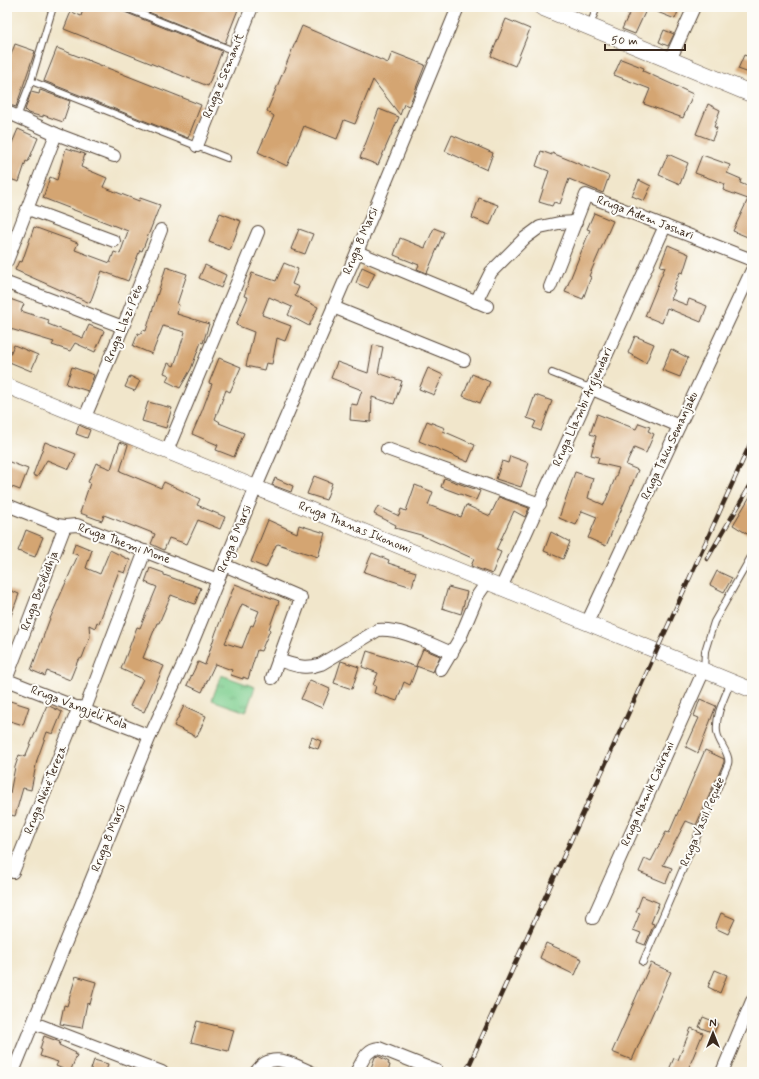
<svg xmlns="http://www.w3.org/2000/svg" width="759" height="1079" font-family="Mynerve,sans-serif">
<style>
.grass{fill:url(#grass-tufts);stroke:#5d7c57}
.building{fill:#d4a572;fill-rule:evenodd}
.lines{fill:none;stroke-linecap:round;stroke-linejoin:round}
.service-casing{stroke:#564638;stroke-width:8}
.minor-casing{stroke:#564638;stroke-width:14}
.tertiary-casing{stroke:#564638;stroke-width:16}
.secondary-casing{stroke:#564638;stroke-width:18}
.service{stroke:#fff;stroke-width:6}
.minor{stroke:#fff;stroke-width:12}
.tertiary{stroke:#fff;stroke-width:15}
.secondary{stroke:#fff;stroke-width:17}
.rail-casing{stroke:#3b2a1e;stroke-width:4.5}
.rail{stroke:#fdfcf7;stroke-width:3;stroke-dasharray:9;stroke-linecap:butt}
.labels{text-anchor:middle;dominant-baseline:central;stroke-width:4;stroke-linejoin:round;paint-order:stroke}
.street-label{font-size:12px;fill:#3b2a1e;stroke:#fdfcf7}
</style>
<defs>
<pattern id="grass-tufts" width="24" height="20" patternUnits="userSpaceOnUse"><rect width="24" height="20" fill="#7fcf90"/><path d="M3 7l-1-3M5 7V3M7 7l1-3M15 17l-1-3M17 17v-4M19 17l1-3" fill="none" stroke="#69a875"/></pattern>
</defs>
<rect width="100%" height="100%" fill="#fdfcf7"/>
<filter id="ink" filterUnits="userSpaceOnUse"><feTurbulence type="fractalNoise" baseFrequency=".025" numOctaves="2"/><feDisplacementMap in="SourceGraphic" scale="8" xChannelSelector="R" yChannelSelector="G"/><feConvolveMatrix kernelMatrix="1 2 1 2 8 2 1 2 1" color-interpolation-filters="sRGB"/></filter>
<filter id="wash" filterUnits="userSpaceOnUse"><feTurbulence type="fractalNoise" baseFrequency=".012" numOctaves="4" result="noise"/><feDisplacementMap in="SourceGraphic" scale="16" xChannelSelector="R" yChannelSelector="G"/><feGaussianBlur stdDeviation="0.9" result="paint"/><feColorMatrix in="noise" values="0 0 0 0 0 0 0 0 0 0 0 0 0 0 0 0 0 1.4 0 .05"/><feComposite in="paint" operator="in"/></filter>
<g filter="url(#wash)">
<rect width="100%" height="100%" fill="#f1e6cb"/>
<!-- grass -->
<path class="grass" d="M221 675 255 687 246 712 212 700Z"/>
<g id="blocks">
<!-- building -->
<g class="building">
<path d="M84 7H120L122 11 222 51 208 86 64 29 70 14 72 12 81 16Z"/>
<path d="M136 7H239L225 43Z"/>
<path d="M612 7H686L684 11 679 9 675 19 647 8 635 34 622 29 629 14Z"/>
<path d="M506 19 530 29 515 66 491 56Z"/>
<path d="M302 26 388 63 392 52 425 65 409 106 404 104 400 115 373 80 355 124 344 120 337 139 304 126 287 166 258 152 274 116 267 111Z"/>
<path d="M664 30 674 34 668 46 659 42Z"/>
<path d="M15 44 35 51 16 107 7 104V65Z"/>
<path d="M57 48 201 105 188 138 44 81Z"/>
<path d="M744 55 752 58V74L738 69Z"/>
<path d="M621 59 644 68 643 71 693 94 683 118 644 104 650 89 614 75Z"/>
<path d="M40 90 70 101 63 122 43 115V117L28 113 25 110 31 92 39 94Z"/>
<path d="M708 104 720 110 714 127 717 128 712 140 696 134Z"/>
<path d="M379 109 399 117 378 165 360 158Z"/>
<path d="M18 129 38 138 28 162 26 161 19 182 7 178V155Z"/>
<path d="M452 135 493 153 487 170 445 151Z"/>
<path d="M66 148 85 154 81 167 107 178 103 187 139 201 140 198 160 205 142 251 140 250 128 281 102 271 90 303 15 270 19 261 22 262 34 227 78 243 75 250 110 263 114 252 120 254 128 231 43 198 50 177 57 180Z"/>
<path d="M541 151 552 155V153L609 176 603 193 569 179 560 204 554 202 552 206 539 202 549 171 536 166Z"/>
<path d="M668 154 688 163 680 184 659 175Z"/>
<path d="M702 155 730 165 727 173 741 179 740 183 752 188V233L750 238 733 231 748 199 723 190 725 184 695 173Z"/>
<path d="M639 180 651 186 644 201 632 196Z"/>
<path d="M479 198 498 205 490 225 472 218Z"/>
<path d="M220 213 241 221 230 250 209 242Z"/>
<path d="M594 213 613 221 589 276 591 277 583 299 565 292 590 230 587 229Z"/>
<path d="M434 228 444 232 427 273 417 269 419 265 394 255 400 238 425 248Z"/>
<path d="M299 229 313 234 305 254 291 249Z"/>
<path d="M668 245 689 254 683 273 680 272 673 289 675 290 671 299 687 305 689 299 707 306 701 322 667 308 662 323 645 316 665 267 660 266Z"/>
<path d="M284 263 298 269 292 284 299 287 295 296 318 307 309 326 288 315 292 307 269 297 262 315 291 326 285 341 277 338 272 364 266 363 264 370 246 366 254 332 236 325 248 297 244 296 252 273 276 281Z"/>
<path d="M205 265 226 275 221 288 199 278Z"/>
<path d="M166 267 187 274 177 304 179 305 177 314 209 324 203 343 201 342 191 369 180 388 166 381 169 375 164 373 168 363 174 366 185 332 163 326 152 354 133 346 138 333 141 334 143 330 146 331Z"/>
<path d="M362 267 375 273 368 288 356 283Z"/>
<path d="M7 298 24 304 21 311 49 320 48 324 83 338 89 325 104 331 95 352 75 343 70 351 52 345 54 342 7 328Z"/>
<path d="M635 336 654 344 646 363 628 353Z"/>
<path d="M14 345 38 355 31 371 7 361Z"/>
<path d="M373 345 383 347 378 373 402 381 394 404 372 397 371 422 350 420 351 404 357 405 362 390 331 378 337 362 368 373Z"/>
<path d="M671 349 688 358 680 377 662 370Z"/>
<path d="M219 358 241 367 230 392 226 390 215 419 220 422 219 423 244 433 234 457 216 450 218 445 192 434 202 411 212 384 209 383Z"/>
<path d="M72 367 94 375 88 391 66 384Z"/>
<path d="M428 368 443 375 434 395 419 389Z"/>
<path d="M472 374 490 382 480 403 463 396Z"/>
<path d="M130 376 140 381 135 391 125 387Z"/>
<path d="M535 395 552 401 541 431 533 428 536 421 527 418Z"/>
<path d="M148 402 172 408 166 428 142 421Z"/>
<path d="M597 414 636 429 639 423 650 427 648 431 654 434 646 453 634 448 626 465 638 470 606 546 588 538 597 517 582 511 576 525 559 518 575 472 593 478 588 498 604 505 616 476 619 468 597 463 599 457 591 455 596 436 590 434Z"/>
<path d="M427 421 445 428 443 431 475 445 468 462 419 441Z"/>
<path d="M79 425 90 430 87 438 76 434Z"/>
<path d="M45 442 76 454 69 469 47 460 37 477 33 475Z"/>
<path d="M120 442 128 445 120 471 161 488 164 482 200 499 197 505 225 517 220 529 198 520 187 544 169 538 164 550 151 544 155 534 135 526V527L104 515 102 521 80 513 90 483 88 482 96 463 111 469Z"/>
<path d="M510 456 529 463 521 487 496 479 502 461 508 463Z"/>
<path d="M7 461 28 469 20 490 7 485Z"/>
<path d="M314 476 332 483 326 500 307 494Z"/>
<path d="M275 478 293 486 291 492 272 485Z"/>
<path d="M444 478 480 491 476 500 441 487Z"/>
<path d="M415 485 433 492 428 505 461 517 466 505 490 516 499 497 529 508 525 517 514 511 496 550 501 552 492 574 471 566 474 559 421 535 395 528 396 525 374 514 378 506 399 516 401 509 406 511Z"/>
<path d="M752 493V537L733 525Z"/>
<path d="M268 520 297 533 299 525 325 533 318 557 278 544 276 545 266 568 251 562Z"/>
<path d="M26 530 43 537 35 557 18 551Z"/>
<path d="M551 532 570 542 563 559 544 551Z"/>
<path d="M75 543 92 550 86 568 100 574 110 550 130 560 125 573 119 571 99 623 97 622 95 628 89 625 90 637 82 658 78 660 70 680 47 671 45 676 31 670 49 621 78 555 72 553Z"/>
<path d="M372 553 389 560 388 563 416 572 412 587 364 572Z"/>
<path d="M150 568 164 573V575L201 588 195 604 171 595 159 623H157L143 658 164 666 144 712 130 706 143 679 121 669 137 627 140 628 157 587 145 582Z"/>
<path d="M717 571 732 578 724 592 710 585Z"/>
<path d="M235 584 279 601 269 629 270 630 261 651 257 650 248 679 243 677V679L231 675 232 670 215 664 202 692 187 685 198 662 205 665 216 632ZM242 604 259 611 253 626 251 625 242 648 225 643Z"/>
<path d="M448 587 467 592 461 614 442 608Z"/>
<path d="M7 589 19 594 8 624H7Z"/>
<path d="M423 649 440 656 433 672 416 666Z"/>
<path d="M367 651 417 667 410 685 404 682 397 701 374 693 376 686 373 685 378 673 362 667Z"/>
<path d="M341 661 359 667 352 689 334 683Z"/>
<path d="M310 680 330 689 322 708 301 699Z"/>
<path d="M700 699 716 706 698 753 686 747 699 718 694 716Z"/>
<path d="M7 700 29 707 23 725 7 720Z"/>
<path d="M47 705 62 712 53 734 47 732 37 760 31 790 23 788 15 816 7 814V792L10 793 15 767 19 755 25 757Z"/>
<path d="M184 706 206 716 197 737 174 726Z"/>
<path d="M312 737 321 741 318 749 309 746Z"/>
<path d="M705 750 724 759V762L696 825 686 821 663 865 672 868 666 883 639 872 645 858 651 861 666 832 669 833Z"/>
<path d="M642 896 659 903 651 923 654 924 645 945 637 942 641 933 633 930 640 913 636 912Z"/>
<path d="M721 913 735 919 728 934 715 928Z"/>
<path d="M546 943 582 959 575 975 540 958Z"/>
<path d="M651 963 671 972 632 1060 612 1052Z"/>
<path d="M715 970 727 975 720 993 708 987Z"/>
<path d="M76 976 96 982 90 1004 87 1003 82 1028 60 1024 64 1005 67 1006Z"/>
<path d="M703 1017 718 1023 714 1033 699 1027Z"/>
<path d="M197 1021 234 1030 228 1051 191 1042Z"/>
<path d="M691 1028 703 1033 687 1072H668L674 1058 678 1060Z"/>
<path d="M44 1036 60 1042 59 1045 76 1053 75 1055H77L70 1072 56 1066 58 1062 40 1056 42 1050 40 1049Z"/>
<path d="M378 1056 389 1062 388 1064 390 1065 388 1072H371L373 1069 371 1068 375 1057Z"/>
<path d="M94 1060 108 1064 106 1072H90Z"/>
</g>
</g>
</g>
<g filter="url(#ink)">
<use href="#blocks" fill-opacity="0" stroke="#564638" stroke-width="1"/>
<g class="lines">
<!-- service casing -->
<g class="service-casing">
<g id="service">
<path d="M124 7 234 51"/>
<path d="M590 25 597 7"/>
<path d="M31 81 53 7"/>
<path d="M17 117 31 81 227 158"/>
<path d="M552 373 590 388"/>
<path d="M704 670 705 651 714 622 752 555"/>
<path d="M643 962 728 764C731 754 718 743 717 732 715 715 725 697 731 681"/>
</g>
</g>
<!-- minor casing -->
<g class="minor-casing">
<g id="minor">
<path d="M670 60 694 7"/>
<path d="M7 112 56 134 114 156"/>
<path d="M197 146 252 7"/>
<path d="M28 209 114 241"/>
<path d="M357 252 487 306"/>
<path d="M7 261 56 134"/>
<path d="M7 283 123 327"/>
<path d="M550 287 586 195 752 260"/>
<path d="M476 302 491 272 525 238 540 227 559 223 576 222"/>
<path d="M333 307 464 360"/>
<path d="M590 388 679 426"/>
<path d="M85 417 123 327 161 230"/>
<path d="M387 449 540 504"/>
<path d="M167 451 258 232"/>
<path d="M7 505 57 525 65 526 77 525 218 580"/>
<path d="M224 565 301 598 272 678"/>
<path d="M501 588 665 226"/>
<path d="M587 623 752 270"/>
<path d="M278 660C294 665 305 670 321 664L378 630C403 628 429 644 452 653"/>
<path d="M441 670 460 638 478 595 487 582"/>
<path d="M7 677 65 526"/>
<path d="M7 680 150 736"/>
<path d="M85 709 145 551"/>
<path d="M13 872 79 707"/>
<path d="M593 918 704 670"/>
<path d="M34 1023 162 1072"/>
<path d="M13 1072 150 736 186 658 256 487 357 252 458 7"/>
<path d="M256 1072C271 1050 292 1064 311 1072"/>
<path d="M356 1072C363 1062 365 1049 379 1048L437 1071"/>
<path d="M722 1072 752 1001"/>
</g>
</g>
<!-- tertiary casing -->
<g class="tertiary-casing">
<path id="tertiary" d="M7 386 752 690"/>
</g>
<!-- secondary casing -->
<g class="secondary-casing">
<path id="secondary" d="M542 7 752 94"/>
</g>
<!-- service -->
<use href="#service" class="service"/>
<!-- minor -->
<use href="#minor" class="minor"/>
<!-- tertiary -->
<use href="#tertiary" class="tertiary"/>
<!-- secondary -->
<use href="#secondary" class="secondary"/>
<!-- rail casing -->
<g class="rail-casing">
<g id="rail">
<path d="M707 559 752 483"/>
<path d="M466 1072 752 440"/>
</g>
</g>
<!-- rail -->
<use href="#rail" class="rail"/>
</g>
</g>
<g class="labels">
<!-- street labels -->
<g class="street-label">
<text transform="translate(224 76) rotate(-68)">Rruga e Semanit</text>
<text transform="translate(645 218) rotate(21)">Rruga Adem Jashari</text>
<text transform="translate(361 241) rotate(-67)">Rruga 8 Marsi</text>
<text transform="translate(124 324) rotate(-68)">Rruga Llazi Peto</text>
<text transform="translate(583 407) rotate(-66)">Rruga Llambi Argjendari</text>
<text transform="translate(670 446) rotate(-65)">Rruga Taku Semanjaku</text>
<text transform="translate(355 528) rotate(22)">Rruga Thanas Ikonomi</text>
<text transform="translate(235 539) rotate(-68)">Rruga 8 Marsi</text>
<text transform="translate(124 544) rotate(20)">Rruga Themi Mone</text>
<text transform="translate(40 591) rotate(-69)">Rruga Besëlidhja</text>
<text transform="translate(79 708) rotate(21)">Rruga Vangjeli Kola</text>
<text transform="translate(46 790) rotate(-68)">Rruga Nënë Tereza</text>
<text transform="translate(648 794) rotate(-66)">Rruga Namik Cakrani</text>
<text transform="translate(703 822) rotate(-67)">Rruga Vasil Peçuke</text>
<text transform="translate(109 838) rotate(-68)">Rruga 8 Marsi</text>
</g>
</g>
<!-- margin -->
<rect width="759" height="1079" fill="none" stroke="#fdfcf7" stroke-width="24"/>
<!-- north arrow -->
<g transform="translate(713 1033)" stroke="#fdfcf7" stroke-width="3" paint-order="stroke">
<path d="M0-3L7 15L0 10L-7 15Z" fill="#3b2a1e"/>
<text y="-6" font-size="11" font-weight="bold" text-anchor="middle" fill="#3b2a1e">N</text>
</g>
<!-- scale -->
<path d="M605 44v6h80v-6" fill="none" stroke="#3b2a1e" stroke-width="2"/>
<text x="611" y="44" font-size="12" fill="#3b2a1e" stroke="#fdfcf7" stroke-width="3" paint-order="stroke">50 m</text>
</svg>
